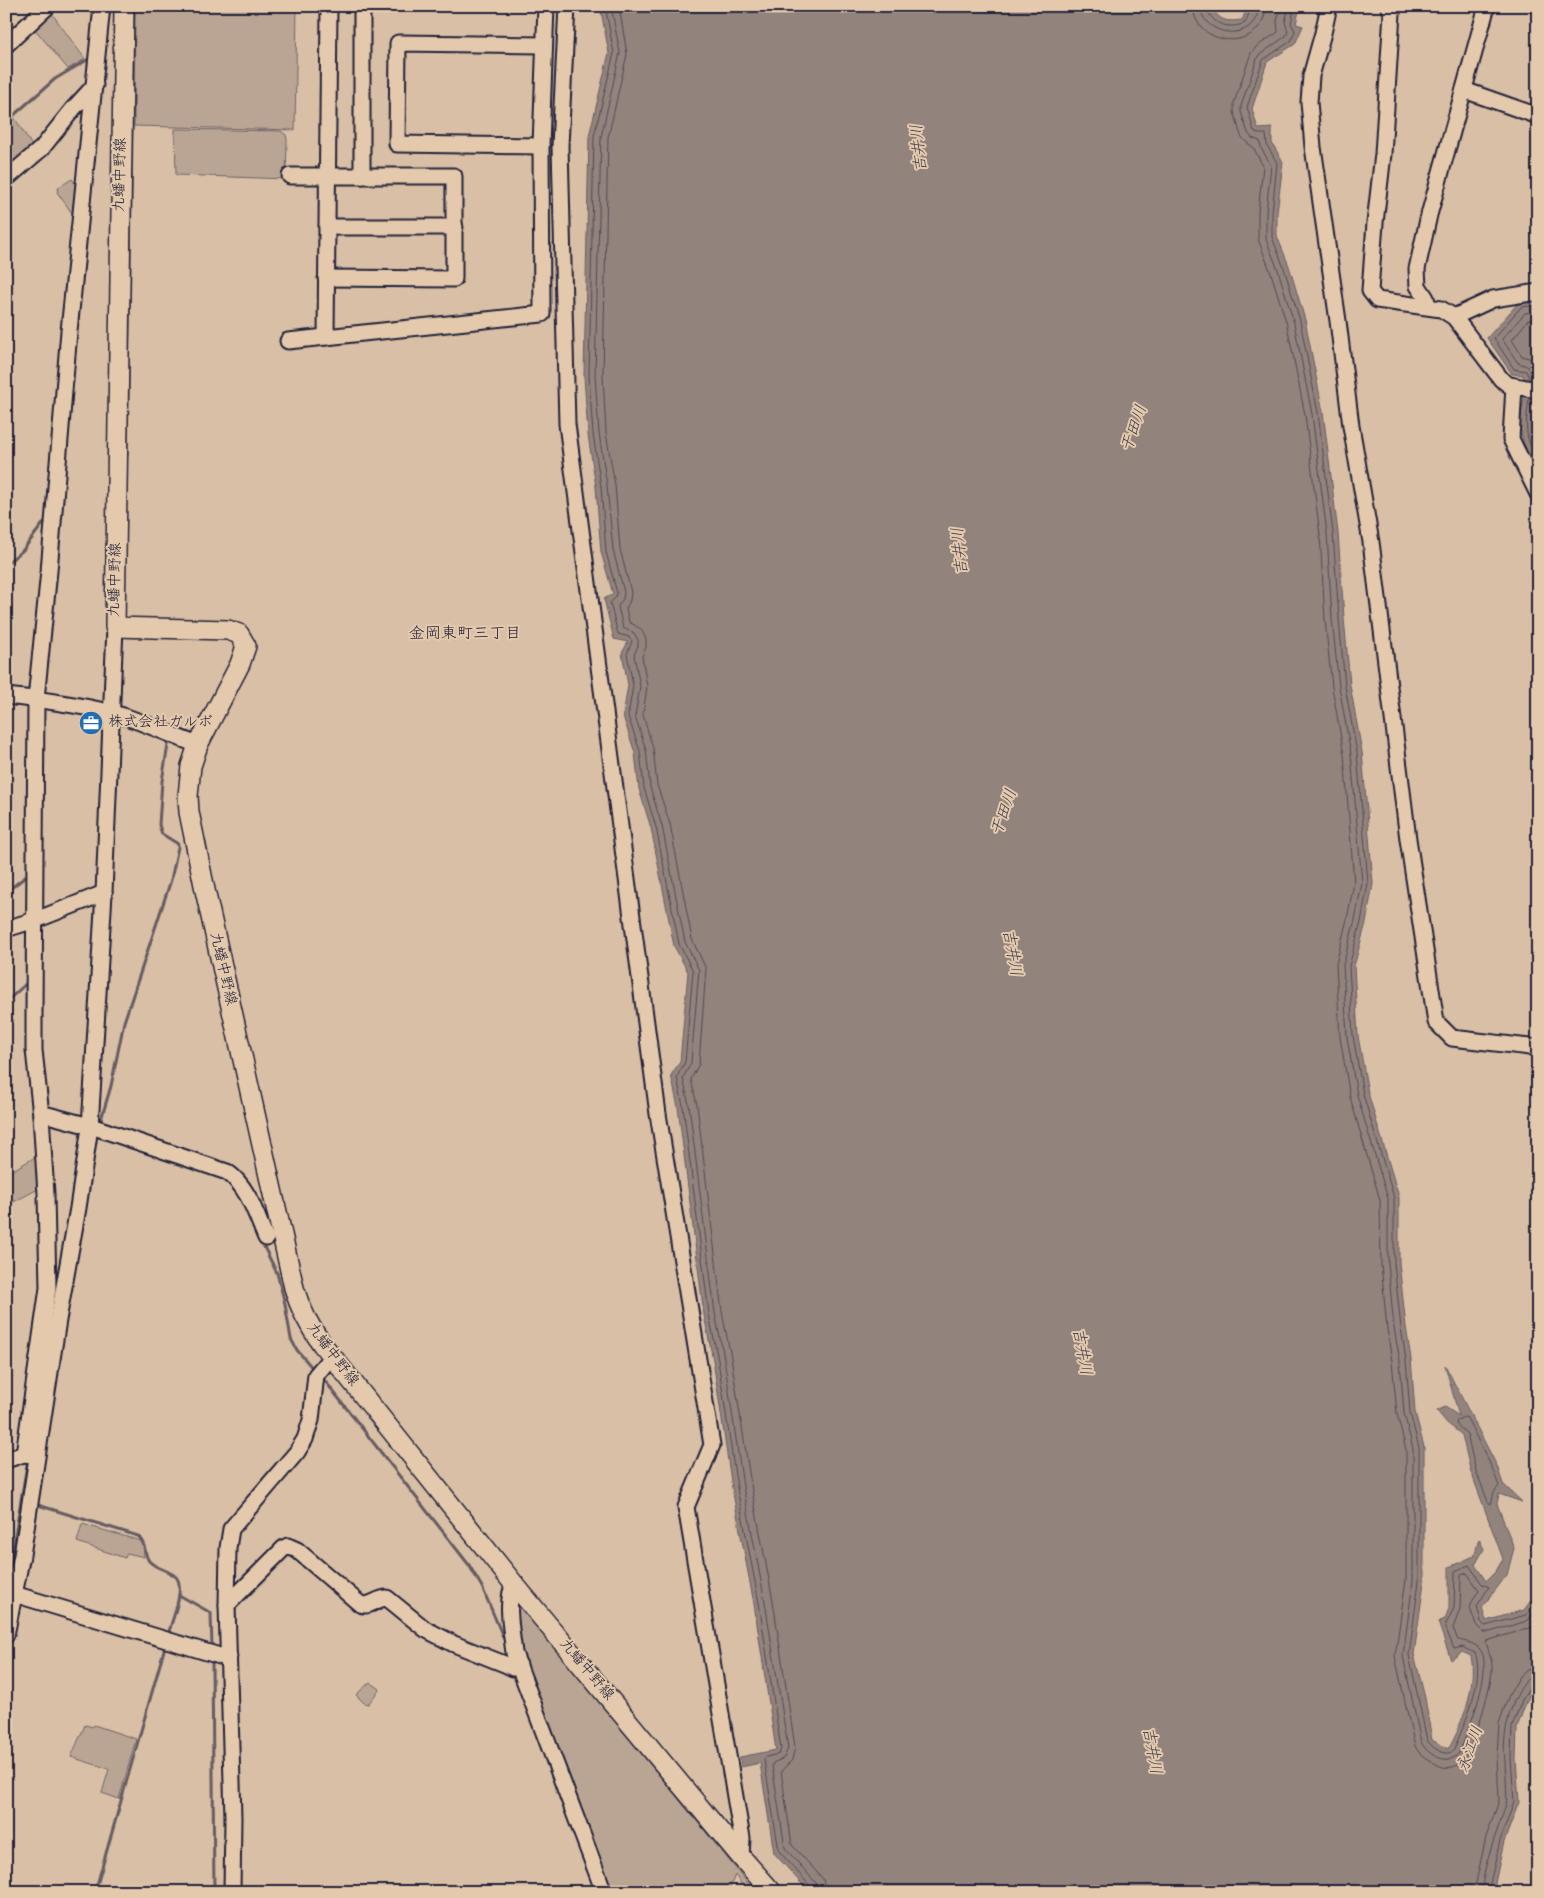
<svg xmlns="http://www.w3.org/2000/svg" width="1544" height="1898" font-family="'Gochi Hand','Klee One',sans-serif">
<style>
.green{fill:#baa594;stroke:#6e6468}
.water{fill:#93837d;stroke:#665c63}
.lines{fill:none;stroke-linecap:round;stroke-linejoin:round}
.shore{stroke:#4f4955;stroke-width:1}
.stream{stroke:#665c63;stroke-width:3}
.minor-casing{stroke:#22223b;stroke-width:19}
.major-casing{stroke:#22223b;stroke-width:22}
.minor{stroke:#e4c9ac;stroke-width:15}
.major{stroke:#e4c9ac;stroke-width:19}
.labels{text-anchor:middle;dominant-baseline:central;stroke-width:4;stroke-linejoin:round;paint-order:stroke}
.street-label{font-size:15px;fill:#22223b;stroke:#e4c9ac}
.poi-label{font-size:15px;fill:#22223b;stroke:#e4c9ac;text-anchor:start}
.water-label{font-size:16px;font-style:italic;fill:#3e3a4c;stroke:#e4c9ac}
.neighbourhood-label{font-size:16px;fill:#22223b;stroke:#e4c9ac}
</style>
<rect width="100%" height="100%" fill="#d8bfa5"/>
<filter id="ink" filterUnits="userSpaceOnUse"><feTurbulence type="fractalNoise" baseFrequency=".02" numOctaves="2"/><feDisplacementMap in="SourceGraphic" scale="10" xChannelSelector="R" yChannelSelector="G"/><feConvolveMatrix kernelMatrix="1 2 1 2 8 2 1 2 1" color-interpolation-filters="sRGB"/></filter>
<g filter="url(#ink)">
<!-- green -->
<g class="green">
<path d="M135 6H297L295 130 134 126Z"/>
<path d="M50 11 85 59 68 69 33 27Z"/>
<path d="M14 117 36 152 6 175V124Z"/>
<path d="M175 129 281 131 286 135 287 139 286 179 176 175Z"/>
<path d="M72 179 81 192 78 214 72 213 57 192 59 187Z"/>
<path d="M37 1156 40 1188 6 1206V1174Z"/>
<path d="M82 1524 141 1541 143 1545 144 1557 127 1553 125 1558 77 1542Z"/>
<path d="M515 1600 755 1892H747L735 1875 728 1892H608L517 1649Z"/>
<path d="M370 1682 380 1689 368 1704 364 1703 356 1695Z"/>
<path d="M85 1725 93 1727 94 1725 136 1739 119 1799 102 1793 109 1769 71 1757Z"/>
</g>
<!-- water -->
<g class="water">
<path d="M600 6H1210C1221 21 1224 22 1242 20L1248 6 1254 8 1255 6H1300L1296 24 1303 26 1295 44 1267 62 1252 109 1258 129 1272 128V143L1283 162 1277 213V236L1289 266 1305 320 1323 412 1338 533 1344 618 1350 685 1362 752 1373 884 1366 923 1354 966 1358 1036 1368 1093 1399 1197V1263L1406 1327 1411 1359 1415 1412 1424 1447V1582L1414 1654 1425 1698 1432 1740 1448 1749C1462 1724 1477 1686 1471 1656L1462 1652 1451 1660 1438 1622 1445 1619 1449 1608V1567L1474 1556 1479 1539 1484 1549 1475 1565 1486 1581 1496 1571 1503 1559 1470 1469 1462 1435 1447 1423 1437 1411 1445 1407 1459 1416 1445 1365 1497 1466 1503 1484 1522 1502 1499 1494 1497 1504 1514 1548 1507 1575 1482 1607 1486 1621 1524 1610 1538 1591V1683L1526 1702 1517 1728 1516 1759 1519 1802 1504 1842 1493 1892H809L774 1853 760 1763 741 1767 740 1757 776 1750 754 1604 732 1488 713 1360 704 1315 678 1107 671 1075 680 1062 688 972 674 946 651 828 639 789 635 753 623 716 628 685 622 653 628 642 614 639 604 599 613 594 601 552 596 487 588 435 584 376 589 136 609 53Z"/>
<path d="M1538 300V473C1530 457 1521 443 1520 425 1520 409 1529 390 1523 375L1512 374 1487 338 1519 302Z"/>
</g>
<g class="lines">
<!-- shore -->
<g class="shore">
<path d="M605 6 614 53 594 136 589 376 593 434 601 487 606 552 617 593 616 597 610 603 618 634 629 637 632 641 627 654 633 685 628 716 640 751 644 788 656 827 679 944 693 971 685 1062 677 1077 683 1106 709 1314 718 1360 737 1488 759 1603 781 1749 779 1754 766 1757 764 1760 779 1851 811 1887 813 1892"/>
<path d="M611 6 620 53 601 137 595 375 599 433 607 486 613 550 624 592 623 599 618 606 623 628 634 633 638 640V646L634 655 640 686 635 716 646 750 650 787 662 826 685 942 699 970 691 1063 683 1078 689 1105 715 1313 724 1358 743 1486 765 1602 788 1748 784 1758 773 1763 772 1765 785 1848 816 1883 819 1892"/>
<path d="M619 6 627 54 608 138 603 375 606 433 615 485 620 549 631 592 630 600 626 609 629 622 641 629 646 639V647L642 656 647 686 643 715 653 748 657 785 670 824 692 939 706 969 699 1064 691 1079 697 1105 722 1312 731 1357 751 1485 773 1601 795 1747 792 1760 781 1771 792 1845 823 1879 826 1892"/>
<path d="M1193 6C1194 48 1264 54 1266 6"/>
<path d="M1200 6C1202 37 1256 45 1259 6"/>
<path d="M1207 6C1209 25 1230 30 1245 23L1252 6"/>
<path d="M1281 6 1277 21 1278 32 1256 47 1251 53 1234 103V112L1241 136 1246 142 1253 147 1263 166 1258 212V239L1271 273 1287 325 1305 415 1320 535 1325 620 1332 687 1344 755 1354 883 1347 919 1336 964 1340 1037 1350 1097 1380 1200 1381 1264 1387 1329 1392 1361 1397 1414 1406 1450V1580L1395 1656 1414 1743C1417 1754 1427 1759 1436 1764 1444 1769 1454 1769 1461 1762 1474 1750 1490 1690 1492 1671 1493 1660 1488 1651 1486 1641L1530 1628 1538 1623"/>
<path d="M1289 6 1285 22 1288 32 1286 36 1258 56 1241 106V112L1248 133 1252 138 1260 141 1261 148 1271 165 1266 212V239L1278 270 1294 323 1312 414 1327 534 1332 619 1339 686 1351 754 1362 883 1355 920 1343 965 1347 1037 1357 1095 1388 1199V1264L1394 1328 1400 1361 1404 1413 1413 1449V1581L1403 1656 1421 1742C1427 1755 1449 1767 1459 1753 1467 1734 1496 1665 1479 1648 1474 1643 1464 1641 1458 1640L1453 1628 1460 1609 1461 1575 1467 1573 1479 1590 1472 1602 1470 1608 1476 1625 1483 1632H1490L1527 1621 1538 1610"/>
<path d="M1295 6 1291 23 1295 31 1291 41 1263 60 1247 107 1254 131 1258 134H1266L1267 145 1277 163 1272 213V237L1284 268 1300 321 1318 413 1333 533 1339 619 1345 686 1357 753 1368 883 1361 922 1349 966 1353 1036 1363 1094 1394 1198V1263L1401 1328 1406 1360 1410 1413 1419 1448V1581L1409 1655 1427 1740C1432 1748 1445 1757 1453 1751 1464 1726 1485 1679 1475 1653L1463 1647 1454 1649 1445 1626 1454 1608 1455 1571 1469 1565 1482 1584 1489 1587 1477 1606 1481 1622 1485 1626 1526 1615 1538 1600"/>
<path d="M1538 319 1528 320 1512 340 1522 356 1532 359 1538 364"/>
<path d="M1530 380 1526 371 1514 369 1494 338 1521 307 1538 305"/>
<path d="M1537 381C1534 369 1529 366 1518 363L1502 339 1525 313 1538 311"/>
<path d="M1529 397C1526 427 1523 434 1538 462"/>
<path d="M1535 398C1533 416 1530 431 1538 448"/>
<path d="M1464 1417 1467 1418 1492 1468 1499 1486 1494 1492 1491 1504 1488 1502 1475 1468 1467 1434 1456 1424 1457 1421Z"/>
<path d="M1474 1892 1486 1837 1499 1801 1497 1758 1499 1723 1509 1695 1520 1676 1527 1670 1538 1667"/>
<path d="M1482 1892C1483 1861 1498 1832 1506 1804 1508 1797 1505 1770 1505 1762 1502 1737 1508 1710 1521 1688 1526 1681 1528 1675 1538 1675"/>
<path d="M1488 1892 1500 1841 1514 1802 1511 1758 1512 1727 1522 1700 1532 1683 1538 1681"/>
</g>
<!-- stream -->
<g class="stream">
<path d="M6 122 55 79 92 57"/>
<path d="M127 456 134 6"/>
<path d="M6 564 23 550 48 517"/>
<path d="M6 892 29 874"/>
<path d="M6 1002 30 980"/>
<path d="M100 1123 111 1086 124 1022 171 880 178 847V844L162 834 159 825 162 781 169 739"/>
<path d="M262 1243 277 1273 285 1304 291 1339 297 1350 315 1371"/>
<path d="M322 1377 469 1565 482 1587 506 1644"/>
<path d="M38 1505 138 1536C148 1546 143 1553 149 1561 156 1569 169 1570 176 1577 186 1587 171 1623 168 1635"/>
<path d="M6 1588 28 1459"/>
<path d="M179 1595 211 1613 212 1648"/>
<path d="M212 1658 214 1892"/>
<path d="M95 1892 166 1643"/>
</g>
<!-- minor casing -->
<g class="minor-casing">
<g id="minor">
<path d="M102 6 69 331 49 571 36 699 34 1013V1050L41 1115H48L97 1128 227 1172C248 1186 256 1215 266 1238"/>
<path d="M567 6 560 146 567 424 658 1114 712 1445 686 1507 742 1838 741 1857"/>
<path d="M1329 6 1323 33 1311 76 1309 102 1313 147 1338 321 1351 426 1371 542 1408 839 1436 1022 1452 1038 1538 1048"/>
<path d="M1389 6 1392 13 1383 154 1375 223 1370 291 1377 300 1441 309 1454 317 1501 379 1509 385 1538 390"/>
<path d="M6 45 48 6"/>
<path d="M1464 90 1538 116"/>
<path d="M541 146 397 144 398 43 544 45"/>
<path d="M290 176H454V279L326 278"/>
<path d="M362 176V6"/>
<path d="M6 179 42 148 73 109 95 85"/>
<path d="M327 227H455"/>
<path d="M1428 306 1426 298 1418 286 1417 269 1429 215 1487 6"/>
<path d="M1454 317 1493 299 1538 292"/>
<path d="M326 337 329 6"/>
<path d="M288 341 542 314 541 146 546 6"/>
<path d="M1514 386 1511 439 1538 494"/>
<path d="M6 696C45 700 85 705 123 716 148 724 173 736 198 745"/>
<path d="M6 929 41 918 104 893"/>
<path d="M24 1454 48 1288 46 1194 41 1115"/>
<path d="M6 1460 24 1454 33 1455"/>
<path d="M514 1584C505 1599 512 1635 514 1653L604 1892"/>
<path d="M14 1594 223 1657H229"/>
<path d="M227 1605 228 1548 231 1529 297 1452 305 1439 311 1420 316 1375 332 1356"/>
<path d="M6 1635 22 1555 58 1320 78 1208 90 1127 104 893 115 627"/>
<path d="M232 1892 233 1818 227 1605 284 1548 288 1546 297 1550 360 1604C371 1608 376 1598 387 1598L425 1629 454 1644 507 1665 513 1668 519 1665"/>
</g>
</g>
<!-- major casing -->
<g class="major-casing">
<path id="major" d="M124 6 115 627 228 630 239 634 246 646 240 664 198 745 191 766 188 796 189 812 205 890 294 1288C300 1309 309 1326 322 1344L514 1584 741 1857 772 1892"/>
</g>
<!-- minor -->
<use href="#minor" class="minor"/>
<!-- major -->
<use href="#major" class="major"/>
</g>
</g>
<!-- icons -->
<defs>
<g id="office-disc" transform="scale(1.25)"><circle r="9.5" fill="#1f6fb2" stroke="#e4c9ac"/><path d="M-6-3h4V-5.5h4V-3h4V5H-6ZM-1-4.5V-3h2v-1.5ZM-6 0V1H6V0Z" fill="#fff"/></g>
</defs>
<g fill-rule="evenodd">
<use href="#office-disc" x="91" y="723"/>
</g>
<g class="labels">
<!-- street labels -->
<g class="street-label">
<text transform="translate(121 175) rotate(-89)">九蟠中野線</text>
<text transform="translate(116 580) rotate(-89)">九蟠中野線</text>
<text transform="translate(222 969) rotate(77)">九蟠中野線</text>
<text transform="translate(332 1355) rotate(53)">九蟠中野線</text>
<text transform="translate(586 1670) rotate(50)">九蟠中野線</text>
</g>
<!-- poi labels -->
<g class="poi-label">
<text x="108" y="723">株式会社ガルボ</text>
</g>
<!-- water labels -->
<g class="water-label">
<text transform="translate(921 148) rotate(-96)">吉井川</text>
<text transform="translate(1136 429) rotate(-71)">干田川</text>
<text transform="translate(962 551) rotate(-96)">吉井川</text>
<text transform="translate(1006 813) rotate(-71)">干田川</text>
<text transform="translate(1010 953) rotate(80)">吉井川</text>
<text transform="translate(1080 1352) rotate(80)">吉井川</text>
<text transform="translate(1472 1750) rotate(-70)">永江川</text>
<text transform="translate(1150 1751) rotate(80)">吉井川</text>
</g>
<!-- neighbourhood labels -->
<g class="neighbourhood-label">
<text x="465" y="635">金岡東町三丁目</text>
</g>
</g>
<!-- margin -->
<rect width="1544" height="1898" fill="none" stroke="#e4c9ac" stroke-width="25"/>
<rect x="12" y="12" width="1519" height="1873" fill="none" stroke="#22223b" stroke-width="2" filter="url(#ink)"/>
</svg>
